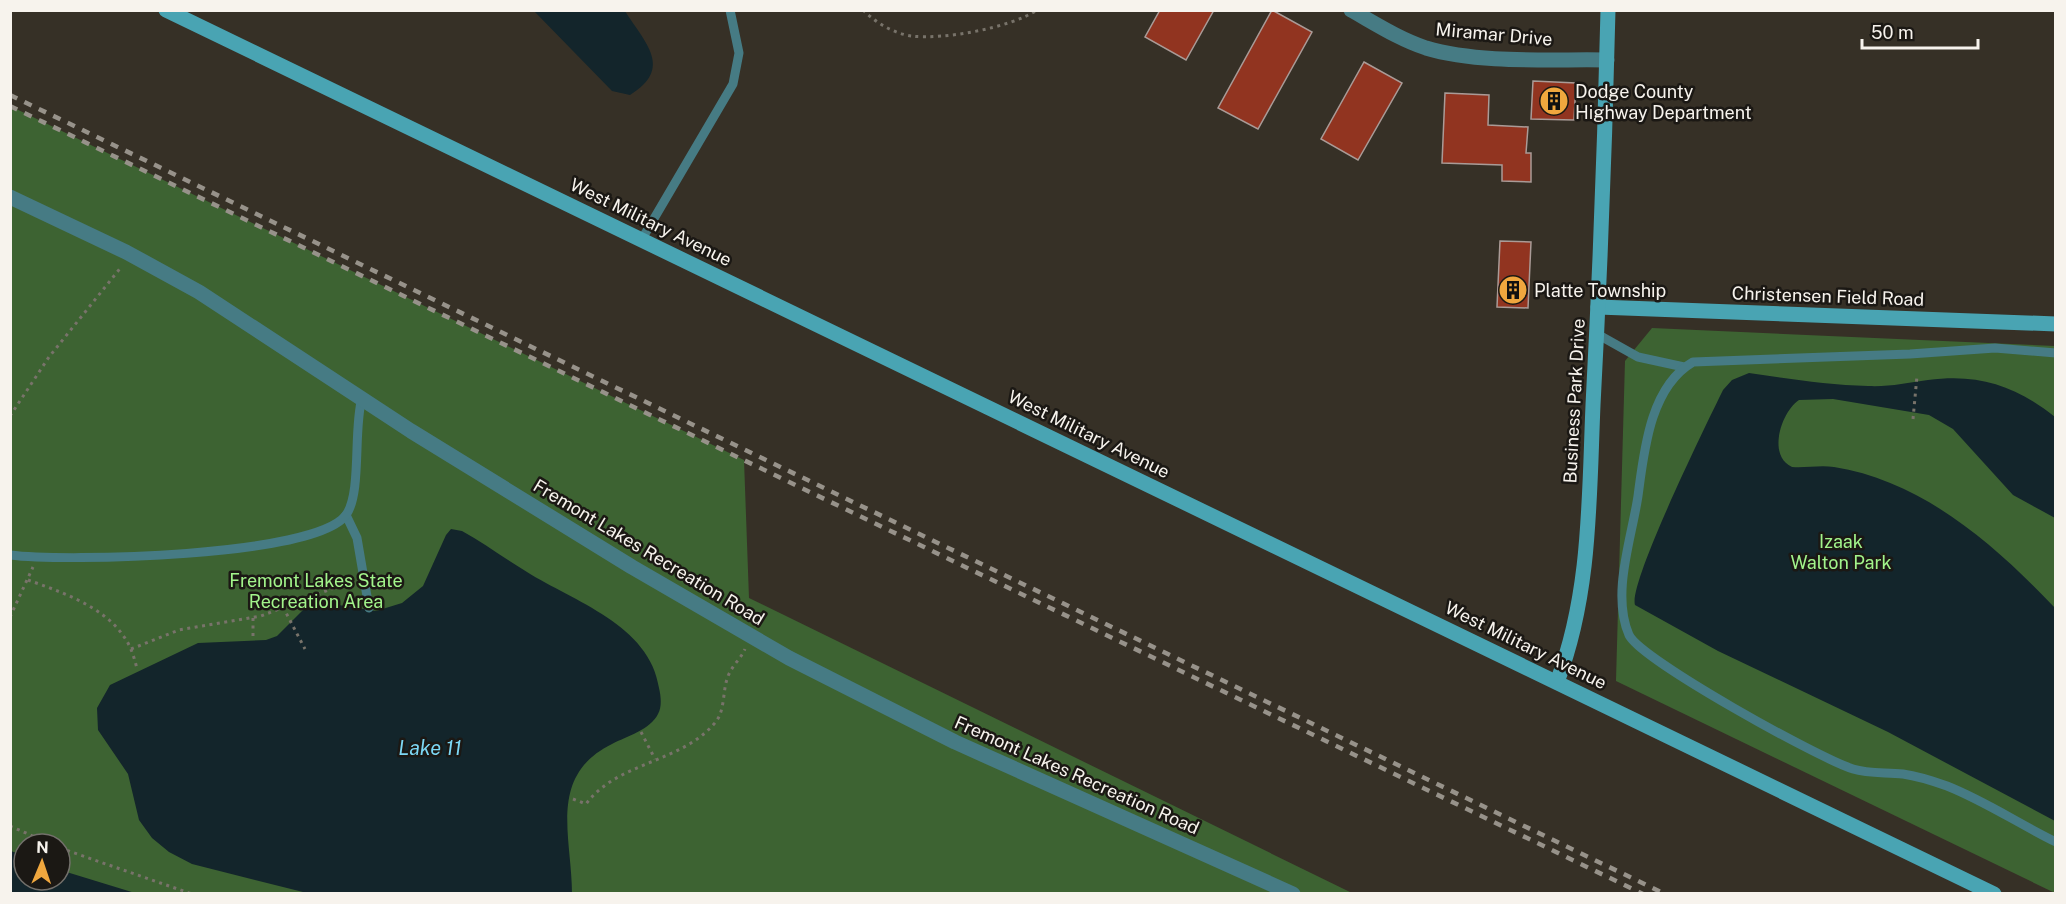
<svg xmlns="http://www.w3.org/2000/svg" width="2066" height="904" font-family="'Public Sans',sans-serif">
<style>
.green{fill:#3d6332;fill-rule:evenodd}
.water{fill:#13252b}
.building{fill:#913420;stroke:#aa9b97;stroke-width:1.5}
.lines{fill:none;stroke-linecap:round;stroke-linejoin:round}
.path{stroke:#78736a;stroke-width:3;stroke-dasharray:3 4.5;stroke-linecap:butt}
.lane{stroke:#467b84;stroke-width:9}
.street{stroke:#467b84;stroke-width:15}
.secondary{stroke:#49a4b3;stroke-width:15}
.rail{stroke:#97928a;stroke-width:4.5;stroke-dasharray:8 8;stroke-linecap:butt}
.labels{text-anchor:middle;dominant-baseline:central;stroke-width:5;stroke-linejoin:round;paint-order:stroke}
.street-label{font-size:18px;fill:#f7f3ed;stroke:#1b1814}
.poi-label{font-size:18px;fill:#f7f3ed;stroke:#1b1814;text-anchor:start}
.park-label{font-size:18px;fill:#a2f48b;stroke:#1b1814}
.water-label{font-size:20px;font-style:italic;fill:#7cd7f4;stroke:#1b1814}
</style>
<rect width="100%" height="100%" fill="#363026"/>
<!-- green -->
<g class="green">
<path d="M10 106 744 460 749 598 1352 893H11ZM24 844H60V880H24Z"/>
<path d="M1652 328 2055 346V893L1616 681 1625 361Z"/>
</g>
<!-- water -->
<g class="water">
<path d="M534 11H625C645 43 674 68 630 95L612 91Z"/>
<path d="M1749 373C1789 379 1828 385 1868 386 1889 387 1907 383 1928 380 1979 373 2016 386 2055 417V518L2013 495 1953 429 1929 415 1833 399 1799 400C1781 412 1767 456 1792 467 1806 468 1820 465 1834 467 1923 481 1995 545 2055 608V821L1888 732 1718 651 1635 605C1628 583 1708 421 1723 390L1732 380Z"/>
<path d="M451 529 462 531C484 543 505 559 527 572 573 601 650 625 659 688 661 696 662 707 658 714 650 730 627 736 612 744 547 776 572 837 572 894L307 893 192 864 169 852 152 838 139 820 128 774 98 730 97 708 110 685 198 643 266 640 277 636 303 610 326 603 376 611 402 603 423 586 446 535Z"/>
<path d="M11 851 24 856V880H60V870L135 893H11Z"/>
</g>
<!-- building -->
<g class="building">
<path d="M1160 10H1214L1186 60 1145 37Z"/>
<path d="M1272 10 1312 32 1258 129 1218 108Z"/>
<path d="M1364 62 1402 83 1358 160 1321 139Z"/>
<path d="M1533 81 1576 83 1574 120 1531 119Z"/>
<path d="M1445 93 1489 95 1488 125 1528 127 1526 153H1531V182L1502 181V165L1442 163Z"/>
<path d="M1500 241 1531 242 1528 308 1497 307Z"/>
</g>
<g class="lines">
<!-- path -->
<g class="path">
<path d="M863 10C876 23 893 33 911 36 943 40 1010 28 1037 10"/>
<path d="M10 416 49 357 122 266"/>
<path d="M1913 419 1917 376"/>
<path d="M28 580C59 591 102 606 122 634 130 644 134 656 137 669"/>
<path d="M283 607 305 649"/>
<path d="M10 617 33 567"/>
<path d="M253 618V640"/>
<path d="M131 649 179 630 261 616 352 581"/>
<path d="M641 732 655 759"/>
<path d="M573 799 586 804C617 762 680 763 714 724 727 710 721 688 730 672 734 664 741 658 745 649"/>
<path d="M10 826 51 844"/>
<path d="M60 848 192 894"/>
</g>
<!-- lane -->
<g class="lane">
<path d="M642 239 733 84 739 53 730 10"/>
<path d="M1597 334 1638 357 1684 367"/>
<path d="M2056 353 1995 348 1910 354 1693 362C1650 387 1644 451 1638 496 1632 537 1611 594 1629 635 1641 660 1820 759 1853 769 1869 774 1886 772 1903 774 1917 776 1933 781 1947 786 1985 801 2019 824 2056 842"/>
<path d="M346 515 357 538 369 608"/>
<path d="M10 555C64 562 315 557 346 515 362 493 353 429 362 398"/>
</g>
<!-- street -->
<g class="street">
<path d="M1351 10C1376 24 1399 39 1426 48 1480 64 1551 59 1607 60"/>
<path d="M10 197 126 252 199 292 411 431 632 567 789 658 955 742 1293 894"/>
</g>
<!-- secondary -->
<g class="secondary">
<path d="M166 10 1994 894"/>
<path d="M1598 307 2056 324"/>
<path d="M1557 682C1591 594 1589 497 1593 405 1600 273 1605 142 1608 10"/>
</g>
<!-- rail -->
<g class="rail">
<path d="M10 95 1665 894"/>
<path d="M10 106 1643 894"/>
</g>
</g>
<!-- icons -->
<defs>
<g id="building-disc" transform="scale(1.5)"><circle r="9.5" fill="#f0a73e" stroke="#1b1814"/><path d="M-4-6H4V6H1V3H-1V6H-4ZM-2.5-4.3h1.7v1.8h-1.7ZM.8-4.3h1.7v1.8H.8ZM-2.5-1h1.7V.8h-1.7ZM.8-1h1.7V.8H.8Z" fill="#111"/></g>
</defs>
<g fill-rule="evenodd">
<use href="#building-disc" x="1554" y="101"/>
<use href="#building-disc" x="1513" y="290"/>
</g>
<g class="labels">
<!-- street labels -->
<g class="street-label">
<text transform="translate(1494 34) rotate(5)">Miramar Drive</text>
<text transform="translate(651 222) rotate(26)">West Military Avenue</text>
<text transform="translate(1828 296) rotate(2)">Christensen Field Road</text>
<text transform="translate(1574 401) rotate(-87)">Business Park Drive</text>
<text transform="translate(1089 434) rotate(26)">West Military Avenue</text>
<text transform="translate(649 552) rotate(31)">Fremont Lakes Recreation Road</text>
<text transform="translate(1526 645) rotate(26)">West Military Avenue</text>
<text transform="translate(1077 775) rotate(24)">Fremont Lakes Recreation Road</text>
</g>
<!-- poi labels -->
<g class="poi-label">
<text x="1575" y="91">Dodge County<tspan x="1575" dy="21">Highway Department</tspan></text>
<text x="1534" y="290">Platte Township</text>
</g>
<!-- park labels -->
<g class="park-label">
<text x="1841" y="541">Izaak<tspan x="1841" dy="21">Walton Park</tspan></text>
<text x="316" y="580">Fremont Lakes State<tspan x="316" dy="21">Recreation Area</tspan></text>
</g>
<!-- water labels -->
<g class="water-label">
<text x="430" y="748">Lake 11</text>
</g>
</g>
<!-- border -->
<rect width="2066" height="904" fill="none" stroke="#f7f3ed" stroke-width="24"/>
<!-- north arrow -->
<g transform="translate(42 862) rotate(2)"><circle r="28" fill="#1b1814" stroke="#73706b" stroke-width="1.5"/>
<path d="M0-4.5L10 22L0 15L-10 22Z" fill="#f0a73e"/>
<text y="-9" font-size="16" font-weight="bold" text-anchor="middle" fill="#f7f3ed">N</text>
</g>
<!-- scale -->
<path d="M1862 39v9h116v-9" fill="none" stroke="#f7f3ed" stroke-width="3"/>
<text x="1871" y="39" font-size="18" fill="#f7f3ed" stroke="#1b1814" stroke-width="4.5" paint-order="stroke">50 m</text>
</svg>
